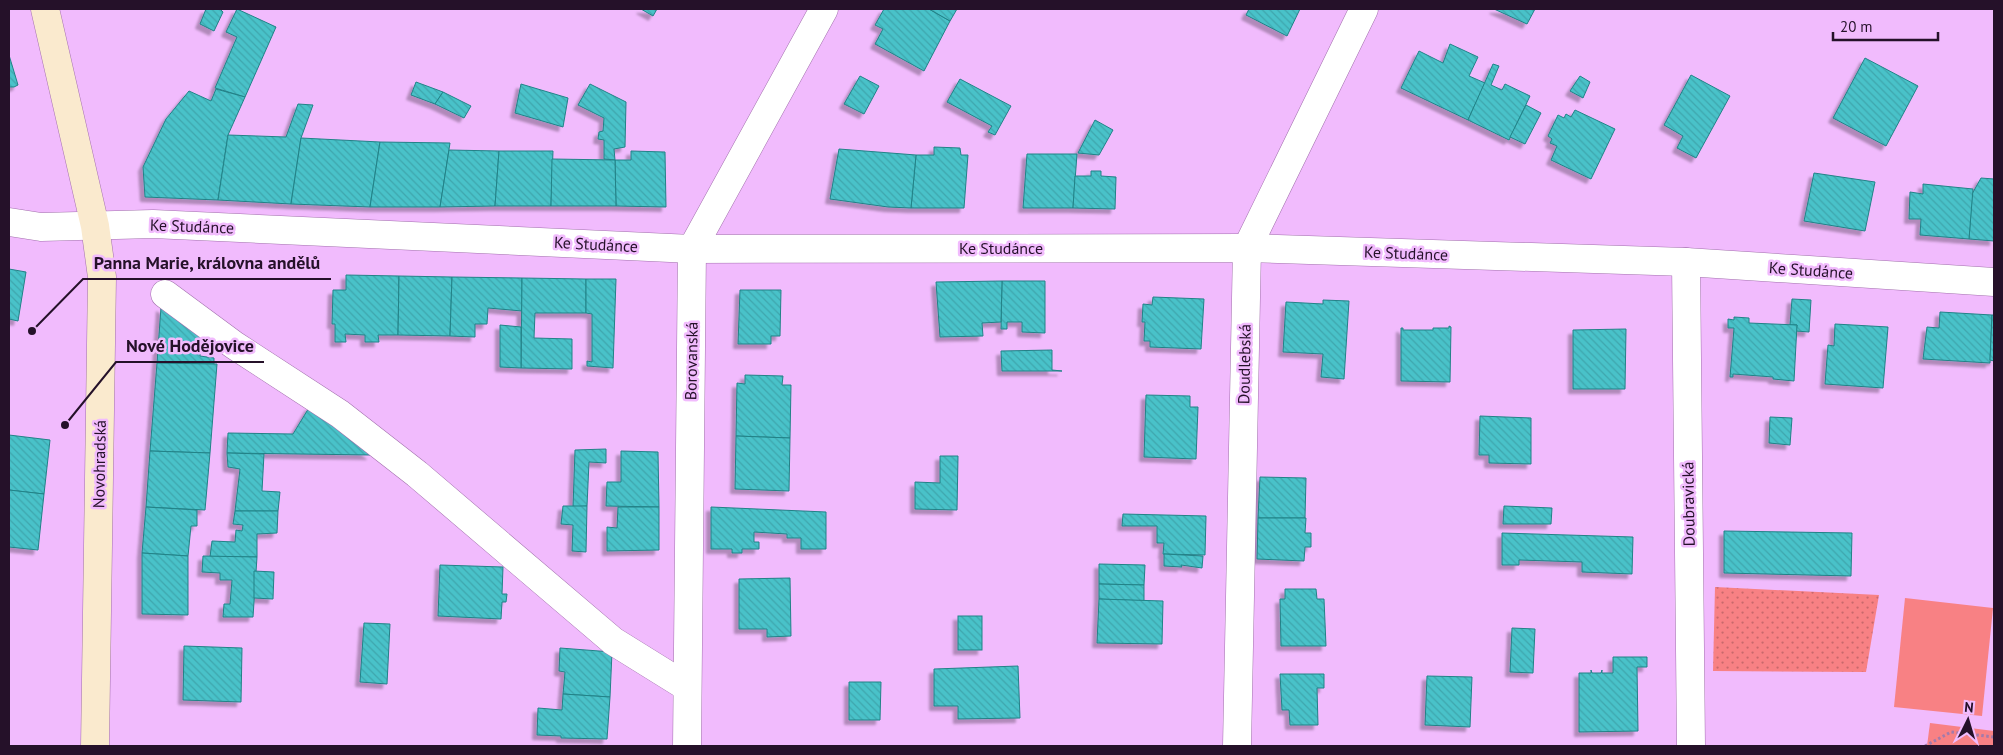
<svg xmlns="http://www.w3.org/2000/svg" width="2003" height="755" font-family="'PT Sans',sans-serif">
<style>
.grass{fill:#f88184}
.park{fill:url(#park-dots)}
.building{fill:url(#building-back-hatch);stroke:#218287;filter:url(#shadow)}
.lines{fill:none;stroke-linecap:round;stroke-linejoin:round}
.minor-casing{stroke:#a270ad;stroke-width:29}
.secondary-casing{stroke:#a270ad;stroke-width:29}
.path{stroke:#a27aab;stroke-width:3;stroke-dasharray:2.5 2.5;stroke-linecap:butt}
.minor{stroke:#fff;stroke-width:28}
.secondary{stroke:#faeace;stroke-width:28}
.labels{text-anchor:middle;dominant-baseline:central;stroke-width:5;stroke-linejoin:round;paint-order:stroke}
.street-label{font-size:16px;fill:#251129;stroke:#f1bbfd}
.leader{fill:none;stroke:#251129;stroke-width:2}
.callout-dot{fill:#251129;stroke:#f1bbfd;stroke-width:2}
.callout-label{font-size:18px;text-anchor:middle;font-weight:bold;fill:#251129;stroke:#f1bbfd;stroke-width:5;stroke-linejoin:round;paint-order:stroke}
</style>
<defs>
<pattern id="park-dots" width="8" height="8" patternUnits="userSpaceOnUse" patternTransform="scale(1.25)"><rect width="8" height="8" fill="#f88184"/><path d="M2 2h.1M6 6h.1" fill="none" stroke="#c9686c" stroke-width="1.8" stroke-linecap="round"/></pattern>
<pattern id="building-back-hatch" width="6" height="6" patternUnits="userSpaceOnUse" patternTransform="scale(1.25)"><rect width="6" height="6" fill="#48c2c9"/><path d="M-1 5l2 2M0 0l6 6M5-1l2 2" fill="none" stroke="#3fa6ad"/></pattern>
<filter id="shadow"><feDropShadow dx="-4.5" dy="4.5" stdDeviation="1" flood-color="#0004"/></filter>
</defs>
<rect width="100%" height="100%" fill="#f1bbfd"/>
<!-- grass -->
<g class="grass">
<path d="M1905 598 1993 608 1982 716 1894 707Z"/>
<path d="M1930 723 1994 731V746H1927Z"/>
</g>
<!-- park -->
<path class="park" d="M1715 587 1879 595 1866 672 1713 671Z"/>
<!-- building -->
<g class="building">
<path d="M206 9H220L223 12 214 31 200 24Z"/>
<path d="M237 9 276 27 245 97 215 88 237 37 226 32Z"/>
<path d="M641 9H657L653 16Z"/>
<path d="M884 9H929L950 21 924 71 875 44 883 29 875 25Z"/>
<path d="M929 9H957L950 21Z"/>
<path d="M1249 9H1300L1287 36 1246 15Z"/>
<path d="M1494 9H1535L1527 24Z"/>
<path d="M1450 44 1478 57 1469 76 1485 83 1468 120 1401 88 1419 51 1443 63Z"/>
<path d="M9 55 18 85 14 87H9Z"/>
<path d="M1865 58 1918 86 1886 146 1833 118Z"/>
<path d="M1493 64 1499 66 1491 85 1502 90 1505 84 1530 96 1509 140 1468 120Z"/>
<path d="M1691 75 1730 96 1696 158 1677 148 1683 136 1664 125Z"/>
<path d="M860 76 879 86 864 114 844 104Z"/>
<path d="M1580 76 1590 82 1583 98 1570 91Z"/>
<path d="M960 79 1011 106 995 135 988 132 992 126 947 102Z"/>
<path d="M416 82 443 92 435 104 411 95Z"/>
<path d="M521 84 568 98 563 127 515 113Z"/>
<path d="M590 84 626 102 625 147 614 149 615 160 604 159V140L598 139 599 132 603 131 604 118 578 105Z"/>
<path d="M216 89 245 97 228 135 218 200 145 197 143 167 166 119 189 91 211 101Z"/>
<path d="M443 92 471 106 464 118 435 104Z"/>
<path d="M298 104 313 105 301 138 291 204 218 200 228 135 286 137Z"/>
<path d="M1526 105 1541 113 1525 144 1510 137Z"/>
<path d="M1575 110 1615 129 1591 179 1551 160 1557 146 1550 143 1552 139 1548 136 1558 115 1564 118 1566 114 1571 117Z"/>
<path d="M1095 120 1113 130 1099 155 1078 153Z"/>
<path d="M301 138 380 142 370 207 291 204Z"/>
<path d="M380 142 450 143 440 207H370Z"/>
<path d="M934 147 960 148 961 155H968L964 208H911L916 155H934Z"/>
<path d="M839 149 916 155 911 208 888 207 830 199Z"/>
<path d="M449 150 499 151 495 206 440 207Z"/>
<path d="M499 151H553L551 206H495Z"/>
<path d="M631 151 665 152 666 207 616 206 615 160H631Z"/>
<path d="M1027 154H1077L1073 208H1023Z"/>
<path d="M552 159 615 160 616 206H551Z"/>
<path d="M1091 171H1101V176L1116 177 1115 209 1073 208 1075 176H1091Z"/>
<path d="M1814 173 1875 182 1865 231 1804 221Z"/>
<path d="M1981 178 1994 179V241L1969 239 1972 194Z"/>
<path d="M1923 184 1973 189 1969 239 1920 235 1921 219H1909L1910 192 1923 194Z"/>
<path d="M9 269 26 272 18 321 9 319Z"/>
<path d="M346 275 399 276 398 335H378L379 342H365V335L345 334 346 342H335V324H332L333 290H346Z"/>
<path d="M399 276 452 277 450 336 398 335Z"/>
<path d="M452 277 522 278V311L488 308 487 324H475V337L450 336Z"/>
<path d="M522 278 586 279V313H535L534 338 572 339V369L521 368Z"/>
<path d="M586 279H616L613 368 587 366V361L592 362V314L586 313Z"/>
<path d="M1002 281H1045V333L1022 332V322H1007V329H1001Z"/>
<path d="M1002 281 1001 322 982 323 983 336 940 337 936 282Z"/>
<path d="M740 290H781L780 336H771V344H738Z"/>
<path d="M1153 297 1204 299 1201 349 1150 347V341H1144L1145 322H1142L1143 304 1152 305Z"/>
<path d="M1792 299 1811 300 1809 332 1796 331 1797 325H1790Z"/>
<path d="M1323 300 1349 301 1344 379 1321 377 1323 354 1283 352 1286 302 1323 304Z"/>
<path d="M161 307 201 336 200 356 214 358V364L157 363Z"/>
<path d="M1940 312 1992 315 1990 363 1923 359 1927 327 1939 328Z"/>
<path d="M1992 315H1994V361L1990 360Z"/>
<path d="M1734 317 1749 318V323L1797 325 1794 381 1773 379V377L1733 374V377H1730L1734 328H1728V319L1734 320Z"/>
<path d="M1835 324 1888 327 1883 388 1825 384 1828 345 1834 346Z"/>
<path d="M500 325 521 327V368L500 367Z"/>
<path d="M1449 326 1451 327 1450 382 1401 381V328H1403V330H1433V328H1449Z"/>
<path d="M1626 329 1625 389H1573V330Z"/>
<path d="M1052 350V370L1062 371H1002L1001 351Z"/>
<path d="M157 363 217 364 210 453 150 451Z"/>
<path d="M745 375 783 376 782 385H791L790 438 736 436 737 383 745 384Z"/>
<path d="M1146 395 1190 396V407H1198L1196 459 1144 457Z"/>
<path d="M310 406 371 455 227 453 228 433 293 434Z"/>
<path d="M1480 416 1531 418V464L1489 463V455H1479Z"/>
<path d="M1770 417 1792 418 1790 445 1769 443Z"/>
<path d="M9 435 50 440 44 494 9 490Z"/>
<path d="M736 436 790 438 789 491 735 489Z"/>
<path d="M606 449V463L589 462 587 506 573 507 575 450Z"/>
<path d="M150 451 210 453 205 510 146 507Z"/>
<path d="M621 451 658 452 659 507 606 506 607 482H621Z"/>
<path d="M227 453 264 454 262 491 280 492 278 511H235L240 469 228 467Z"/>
<path d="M940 456H958L957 510 915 509V482L940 483Z"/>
<path d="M1260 477 1306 478 1305 518H1258Z"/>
<path d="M9 490 44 494 38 550 9 547Z"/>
<path d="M563 506H587L586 552 572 551 573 525 561 524Z"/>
<path d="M1504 506 1552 508 1551 524H1503Z"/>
<path d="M146 507 197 510V526H191L188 556 142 553Z"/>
<path d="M618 507H659V550L607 551V527L617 528Z"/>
<path d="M711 507 826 512V549H801V538H787V534L754 532V542H759V549H742V553H732V549H711Z"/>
<path d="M235 511H278L277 533 257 534V557H210L212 541 235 542 236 530 242 531 243 525 233 524Z"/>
<path d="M1123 514 1206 516 1205 555 1163 554 1164 543H1157V526H1122Z"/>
<path d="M1258 518H1306L1305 533H1311V547H1305L1304 561 1257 559Z"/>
<path d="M1724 531 1852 533 1851 576 1724 573Z"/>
<path d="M1502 533 1633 537 1632 574 1582 572V562L1519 560V565H1502Z"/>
<path d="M142 553 188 556V615L142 614Z"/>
<path d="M1164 554 1203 556 1202 568 1181 565 1182 567 1164 566Z"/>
<path d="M203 556 257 557 253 617H223L224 604H230L232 580H220V573L202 572Z"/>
<path d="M1099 564 1145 565 1144 585 1099 584Z"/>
<path d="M440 565 503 567 502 594H507L506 602H502L501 619 438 616Z"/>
<path d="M254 571 274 572 273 599 254 598Z"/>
<path d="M790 578 791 636 767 637V629H739V579Z"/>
<path d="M1099 584 1144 585V601L1099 599Z"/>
<path d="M1285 589H1316L1317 599H1324L1326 646H1281L1280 599H1285Z"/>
<path d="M1099 599 1163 601 1162 644 1097 643Z"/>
<rect x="958" y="616" width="24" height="34"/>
<path d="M364 623 390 624 387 684 360 682Z"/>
<path d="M1512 628 1535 629 1533 673 1510 672Z"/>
<path d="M184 646 242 648 241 702 183 700Z"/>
<path d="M560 648 612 652 610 697 563 694 565 672 559 671Z"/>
<path d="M1613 657H1647V667H1637L1638 731 1579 732V673H1591V670L1592 673H1601L1602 670V673H1613Z"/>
<path d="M1018 666 1020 718 958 719V706H934V669Z"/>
<path d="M1280 674H1324V688H1317L1318 725H1290L1289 710H1282Z"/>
<path d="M1427 676 1472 677 1470 727 1425 725Z"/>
<path d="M849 682H881L880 720H849Z"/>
<path d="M563 694 610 697 607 739 561 738V736L537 735 538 708 562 710Z"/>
</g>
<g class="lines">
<!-- minor casing -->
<g class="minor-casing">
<g id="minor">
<path d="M9 222 41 227 153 224 692 249 1247 248 1686 262 1994 282"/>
<path d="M1686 262 1691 746"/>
<path d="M165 294 234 345 340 414 417 474 613 641 687 687"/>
<path d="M687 746 692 249 824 9"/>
<path d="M1237 746 1247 248 1364 9"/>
</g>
</g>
<!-- secondary casing -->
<g class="secondary-casing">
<path id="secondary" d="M45 9 95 226 102 277 95 746"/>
</g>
<!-- path -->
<path class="path" d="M1925 746 1951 732 1994 737"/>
<!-- minor -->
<use href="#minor" class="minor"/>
<!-- secondary -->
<use href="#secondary" class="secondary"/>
</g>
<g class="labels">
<!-- street labels -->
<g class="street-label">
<text transform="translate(192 226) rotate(2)">Ke Studánce</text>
<text transform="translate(596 244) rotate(3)">Ke Studánce</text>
<text x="1001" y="248">Ke Studánce</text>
<text transform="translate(1406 253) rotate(2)">Ke Studánce</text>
<text transform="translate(1811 270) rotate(4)">Ke Studánce</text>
<text transform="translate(691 361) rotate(-89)">Borovanská</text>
<text transform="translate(1244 364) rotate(-89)">Doudlebská</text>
<text transform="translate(99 464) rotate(-89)">Novohradská</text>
<text transform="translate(1688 504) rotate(-91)">Doubravická</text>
</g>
</g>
<!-- callouts -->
<path class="leader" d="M32 331L83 279H331M65 425L116 362H264"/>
<g class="callout-dot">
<circle cx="32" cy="331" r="5"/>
<circle cx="65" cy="425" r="5"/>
</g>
<g class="callout-label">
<text x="207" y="269">Panna Marie, královna andělů</text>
<text x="190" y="352">Nové Hodějovice</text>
</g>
<!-- border -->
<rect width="2003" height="755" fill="none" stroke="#251129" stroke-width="20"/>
<!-- north arrow -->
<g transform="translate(1968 720) rotate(5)" stroke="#f1bbfd" stroke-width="4" paint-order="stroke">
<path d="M0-4L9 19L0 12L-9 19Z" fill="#251129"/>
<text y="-8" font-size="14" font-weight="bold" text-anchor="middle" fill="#251129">N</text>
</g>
<!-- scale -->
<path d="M1833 32v8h105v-8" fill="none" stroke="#251129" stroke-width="2.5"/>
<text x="1840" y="32" font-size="15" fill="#251129" stroke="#f1bbfd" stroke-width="4" paint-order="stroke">20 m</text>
</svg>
